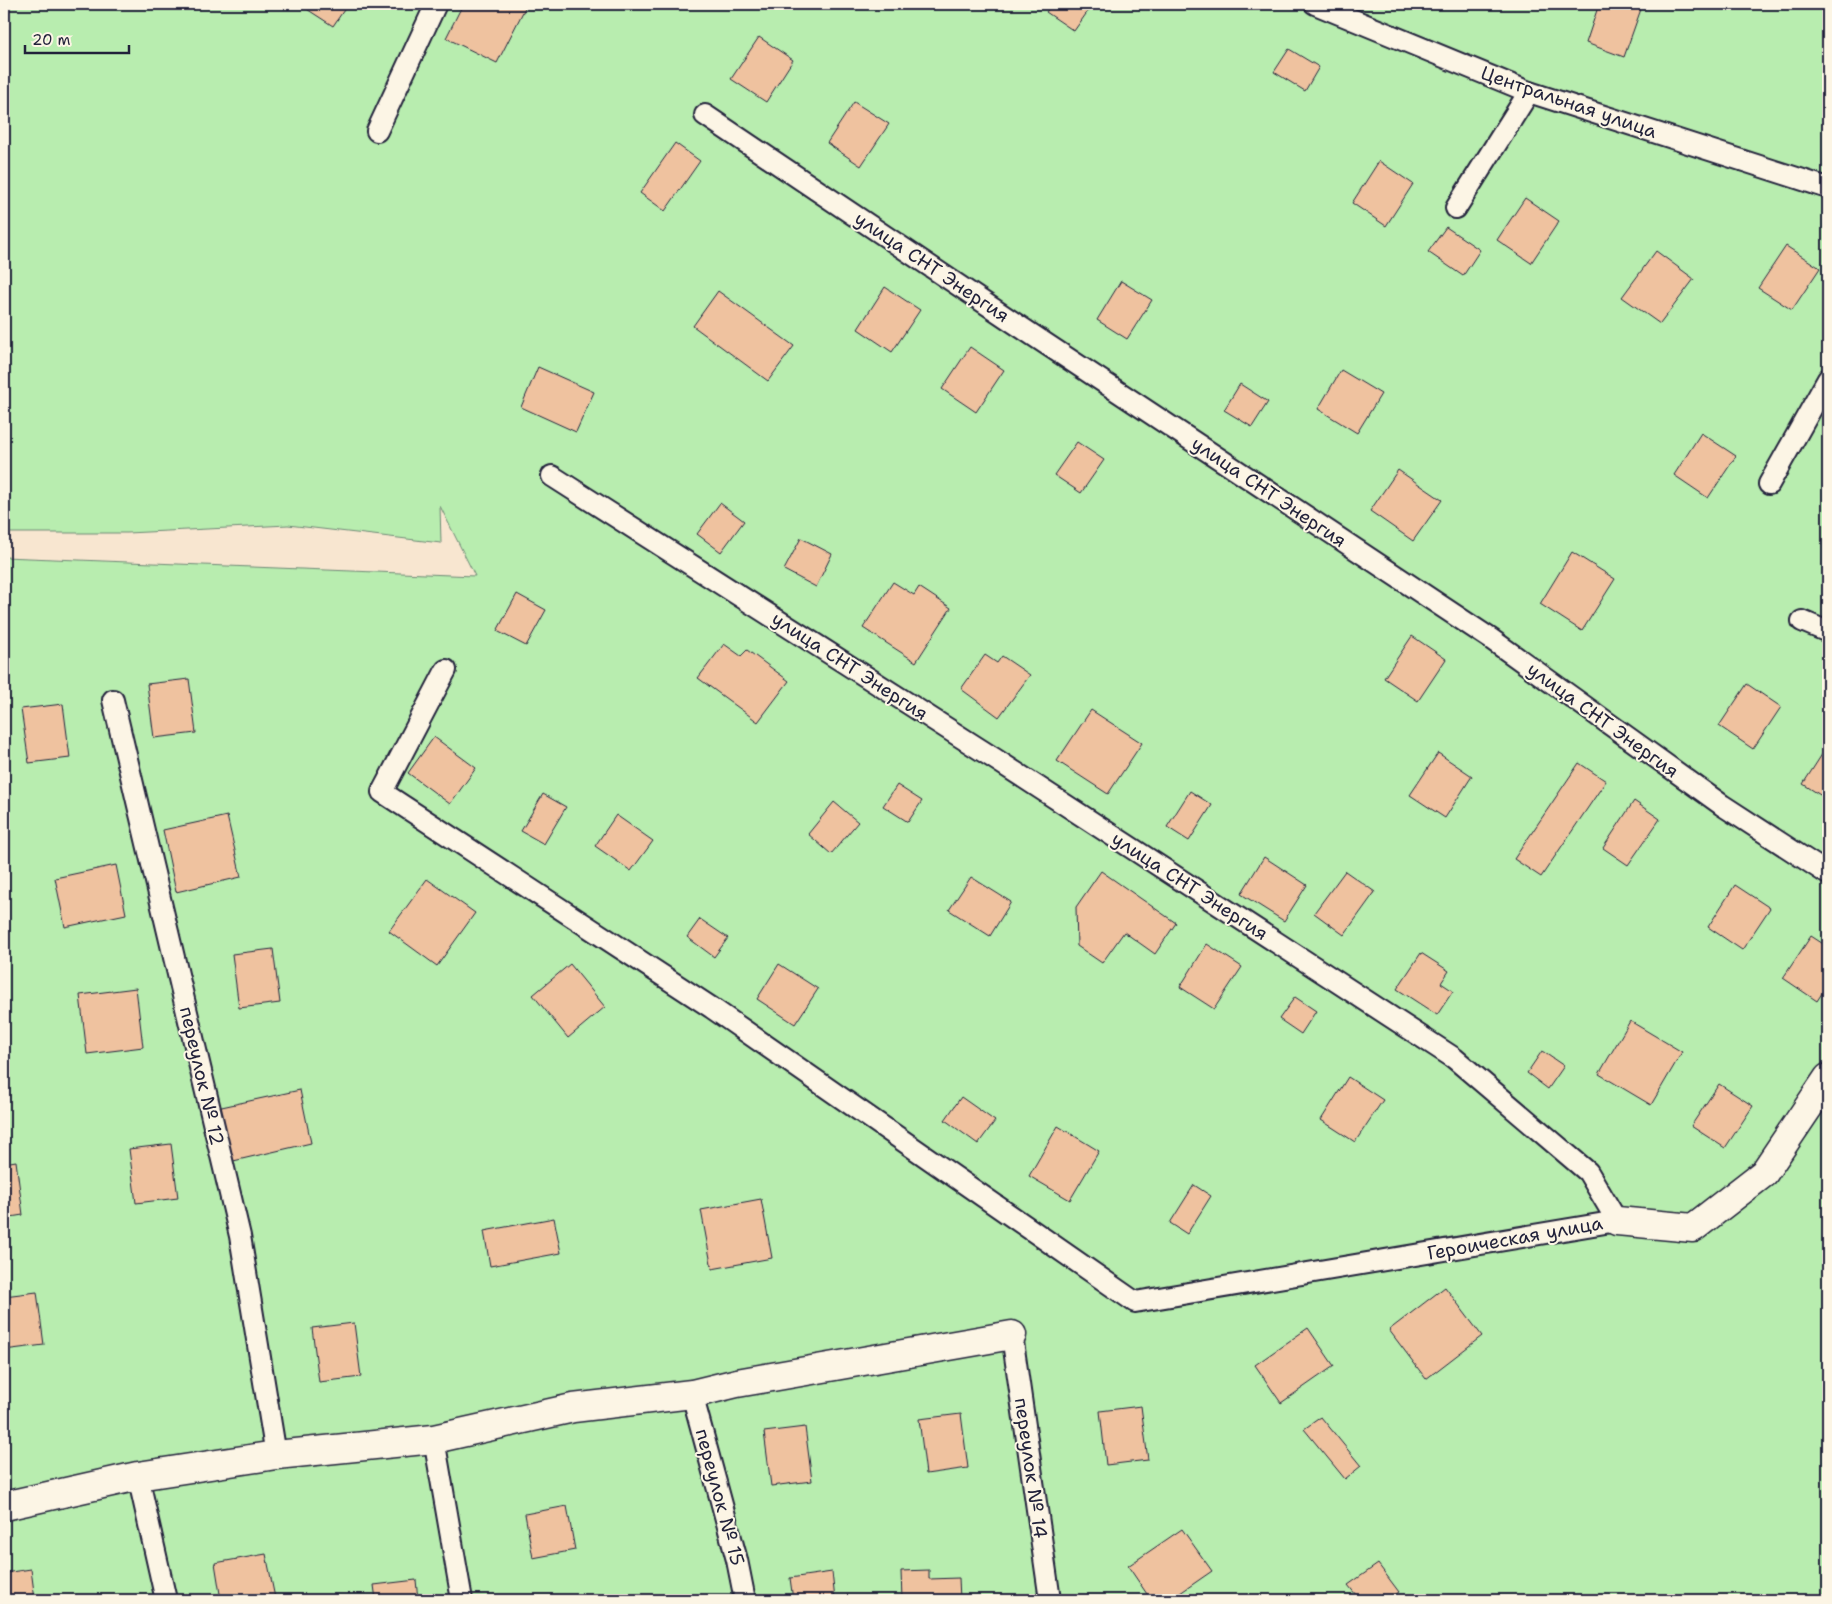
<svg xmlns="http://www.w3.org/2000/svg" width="1832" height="1604" font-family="'Shantell Sans',sans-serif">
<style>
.green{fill:#b8edaf;stroke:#6d8875}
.building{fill:#efc29f;stroke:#22223b}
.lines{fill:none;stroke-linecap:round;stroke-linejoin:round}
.lane-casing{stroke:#22223b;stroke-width:24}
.street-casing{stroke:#22223b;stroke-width:31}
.lane{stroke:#fcf5e5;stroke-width:20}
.street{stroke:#fcf5e5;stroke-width:28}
.labels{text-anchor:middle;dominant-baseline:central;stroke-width:4;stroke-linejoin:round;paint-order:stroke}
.street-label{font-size:19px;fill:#22223b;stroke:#fcf5e5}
</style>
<rect width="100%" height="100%" fill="#f8e6d0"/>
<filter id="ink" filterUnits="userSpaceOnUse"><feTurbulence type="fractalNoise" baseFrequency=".02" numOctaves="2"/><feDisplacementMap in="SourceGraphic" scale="10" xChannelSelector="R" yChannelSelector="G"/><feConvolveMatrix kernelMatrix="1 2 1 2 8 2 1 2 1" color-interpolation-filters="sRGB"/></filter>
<g filter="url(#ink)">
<!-- green -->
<path class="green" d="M4 4H1828V1600H4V557L475 576 440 506 441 543 288 525 127 533H4Z"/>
<!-- building -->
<g class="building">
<path d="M299 4H348L333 26Z"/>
<path d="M463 4H527L497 63 446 38Z"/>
<path d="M1052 4H1093L1074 31 1046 12Z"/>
<path d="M1599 4H1626L1641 9 1624 57 1586 43Z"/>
<path d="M759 37 793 60 766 102 731 79Z"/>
<path d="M1289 49 1319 67 1305 91 1274 72Z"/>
<path d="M854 102 889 124 861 166 827 143Z"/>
<path d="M675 143 700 161 665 211 640 193Z"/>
<path d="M1379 161 1413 184 1386 226 1352 203Z"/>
<path d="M1525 198 1559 221 1531 263 1497 240Z"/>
<path d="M1446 227 1480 250 1463 276 1428 252Z"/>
<path d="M1786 246 1820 268 1792 310 1758 288Z"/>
<path d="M1656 251 1694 279 1660 324 1622 297Z"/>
<path d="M1121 281 1152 300 1127 339 1097 320Z"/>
<path d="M885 287 920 310 892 352 858 329Z"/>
<path d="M718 291 794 346 768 381 693 326Z"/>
<path d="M970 347 1004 370 976 412 942 389Z"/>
<path d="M538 367 594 392 576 432 521 407Z"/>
<path d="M1341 370 1381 394 1357 433 1318 409Z"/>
<path d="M1240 384 1268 402 1252 427 1224 410Z"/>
<path d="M1701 433 1736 456 1708 498 1674 475Z"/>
<path d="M1077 442 1104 460 1081 493 1054 475Z"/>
<path d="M1398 470 1442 500 1413 541 1370 511Z"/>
<path d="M720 503 744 521 721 552 697 534Z"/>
<path d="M801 538 832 554 816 587 784 570Z"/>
<path d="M1572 552 1615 579 1582 631 1540 604Z"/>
<path d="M893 582 914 595 919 587 951 608 916 662 863 628Z"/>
<path d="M517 594 546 610 526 646 497 631Z"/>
<path d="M1412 636 1446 659 1418 701 1384 678Z"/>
<path d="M724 644 741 656 747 650 789 681 758 722 698 678Z"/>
<path d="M985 655 997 663 1002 656 1030 675 999 717 961 689Z"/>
<path d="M189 679 196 733 154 738 147 684Z"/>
<path d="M1747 684 1781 707 1753 749 1719 726Z"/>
<path d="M63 704 70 758 29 763 21 709Z"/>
<path d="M1091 710 1142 743 1108 794 1057 761Z"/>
<path d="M434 737 476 768 450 804 408 773Z"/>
<path d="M1828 745V800L1803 784Z"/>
<path d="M1438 753 1472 776 1445 818 1410 795Z"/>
<path d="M1579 763 1606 781 1541 877 1514 859Z"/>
<path d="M897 785 922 801 908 822 883 806Z"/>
<path d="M1190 791 1212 805 1189 841 1167 827Z"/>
<path d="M543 794 566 807 544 844 521 831Z"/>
<path d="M1634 801 1660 819 1628 865 1603 848Z"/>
<path d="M834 802 858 822 831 854 808 834Z"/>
<path d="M616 815 653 841 631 871 595 846Z"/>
<path d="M227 816 241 877 176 892 163 830Z"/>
<path d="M1264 857 1307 885 1284 921 1241 894Z"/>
<path d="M116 865 126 914 65 927 55 878Z"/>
<path d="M1101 871 1176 923 1155 954 1124 932 1102 963 1077 946 1076 907Z"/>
<path d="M1345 871 1375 892 1344 935 1314 913Z"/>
<path d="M971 877 1011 902 990 936 949 910Z"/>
<path d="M427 879 475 913 437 966 389 931Z"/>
<path d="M1735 885 1770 908 1742 950 1708 927Z"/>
<path d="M700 919 728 938 714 957 687 937Z"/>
<path d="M1811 936 1828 947V984L1817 1001 1783 978Z"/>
<path d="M1207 944 1242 967 1214 1009 1180 987Z"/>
<path d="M273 949 280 1003 239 1008 232 954Z"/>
<path d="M1421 953 1449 971 1441 983 1453 991 1437 1015 1397 989Z"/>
<path d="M570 964 605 1007 568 1038 533 995Z"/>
<path d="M779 964 818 989 795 1024 757 999Z"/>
<path d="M136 988 143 1047 87 1054 80 995Z"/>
<path d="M1295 997 1316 1011 1301 1034 1279 1019Z"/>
<path d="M1630 1021 1682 1052 1651 1105 1599 1074Z"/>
<path d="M1542 1051 1564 1066 1548 1089 1527 1073Z"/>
<path d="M1348 1077 1383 1100 1355 1142 1321 1120Z"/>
<path d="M1719 1084 1753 1106 1725 1148 1691 1126Z"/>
<path d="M300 1090 311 1143 229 1162 217 1108Z"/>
<path d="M961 1097 995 1121 978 1144 945 1120Z"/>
<path d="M1058 1126 1099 1151 1070 1200 1029 1176Z"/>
<path d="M171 1144 178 1198 136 1203 129 1149Z"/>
<path d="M16 1161 23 1215 4 1218V1163Z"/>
<path d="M1194 1185 1211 1196 1187 1234 1170 1223Z"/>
<path d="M761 1199 772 1258 712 1269 701 1210Z"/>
<path d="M554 1218 561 1253 490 1266 484 1231Z"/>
<path d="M1445 1287 1482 1336 1426 1379 1389 1330Z"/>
<path d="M37 1292 44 1345 4 1350V1296Z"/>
<path d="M354 1323 361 1377 319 1382 312 1328Z"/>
<path d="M1308 1328 1334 1366 1281 1403 1255 1365Z"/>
<path d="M1141 1406 1148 1460 1106 1465 1100 1411Z"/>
<path d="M961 1414 968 1468 926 1474 919 1419Z"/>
<path d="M1321 1417 1361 1466 1345 1479 1304 1429Z"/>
<path d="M805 1427 812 1481 771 1486 764 1432Z"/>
<path d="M567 1506 575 1550 533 1558 525 1514Z"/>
<path d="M1182 1529 1212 1571 1170 1600H1151L1128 1566Z"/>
<path d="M266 1554 275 1598 264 1600H221L215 1563Z"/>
<path d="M1378 1564 1399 1592 1388 1600H1360L1348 1585Z"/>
<path d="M31 1569 35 1600H4V1573Z"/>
<path d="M929 1570V1579L959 1578 960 1600H902L901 1571Z"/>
<path d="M832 1572 835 1600H793L790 1578Z"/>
<path d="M416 1580 418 1600H376L374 1585Z"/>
</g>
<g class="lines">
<!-- lane casing -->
<g class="lane-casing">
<g id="lane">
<path d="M1315 4 1529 92 1828 188"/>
<path d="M705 115 1010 320 1491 639 1722 805 1828 874"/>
<path d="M377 131 436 4"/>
<path d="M1456 208 1529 92"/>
<path d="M1769 484 1828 379"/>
<path d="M1802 621 1828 632"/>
<path d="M446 670 382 792 712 1008 1135 1302 1617 1221 1588 1172 1454 1058 995 759 552 476"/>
<path d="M113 700 240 1236 276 1455"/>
<path d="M1012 1335 1050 1600"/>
<path d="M692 1394 737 1560 745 1600"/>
<path d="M434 1439 462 1600"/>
<path d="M138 1476 166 1600"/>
</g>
</g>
<!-- street casing -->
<g class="street-casing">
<g id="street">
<path d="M1617 1221 1693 1228 1764 1173 1828 1078"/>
<path d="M4 1506 138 1476 276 1455 434 1439 573 1408 692 1394 737 1383 1012 1335"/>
</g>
</g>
<!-- lane -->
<use href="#lane" class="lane"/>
<!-- street -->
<use href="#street" class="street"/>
</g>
</g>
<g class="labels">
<!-- street labels -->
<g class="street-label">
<text transform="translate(1569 102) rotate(19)">Центральная улица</text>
<text transform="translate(932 267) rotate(34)">улица СНТ Энергия</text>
<text transform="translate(1269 492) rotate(34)">улица СНТ Энергия</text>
<text transform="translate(850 666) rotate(33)">улица СНТ Энергия</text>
<text transform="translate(1603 720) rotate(36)">улица СНТ Энергия</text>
<text transform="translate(1190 886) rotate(33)">улица СНТ Энергия</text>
<text transform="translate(202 1076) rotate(77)">переулок № 12</text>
<text transform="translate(1515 1238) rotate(-10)">Героическая улица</text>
<text transform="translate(1031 1468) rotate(82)">переулок № 14</text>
<text transform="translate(720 1497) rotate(75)">переулок № 15</text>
</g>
</g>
<!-- margin -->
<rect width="1832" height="1604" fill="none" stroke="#fcf5e5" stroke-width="20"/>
<rect x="10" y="10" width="1812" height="1584" fill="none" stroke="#22223b" stroke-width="2" filter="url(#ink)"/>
<!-- scale -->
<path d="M25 45v8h104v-8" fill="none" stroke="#22223b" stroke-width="2.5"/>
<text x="32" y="45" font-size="15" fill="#22223b" stroke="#fcf5e5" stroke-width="4" paint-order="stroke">20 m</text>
</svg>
